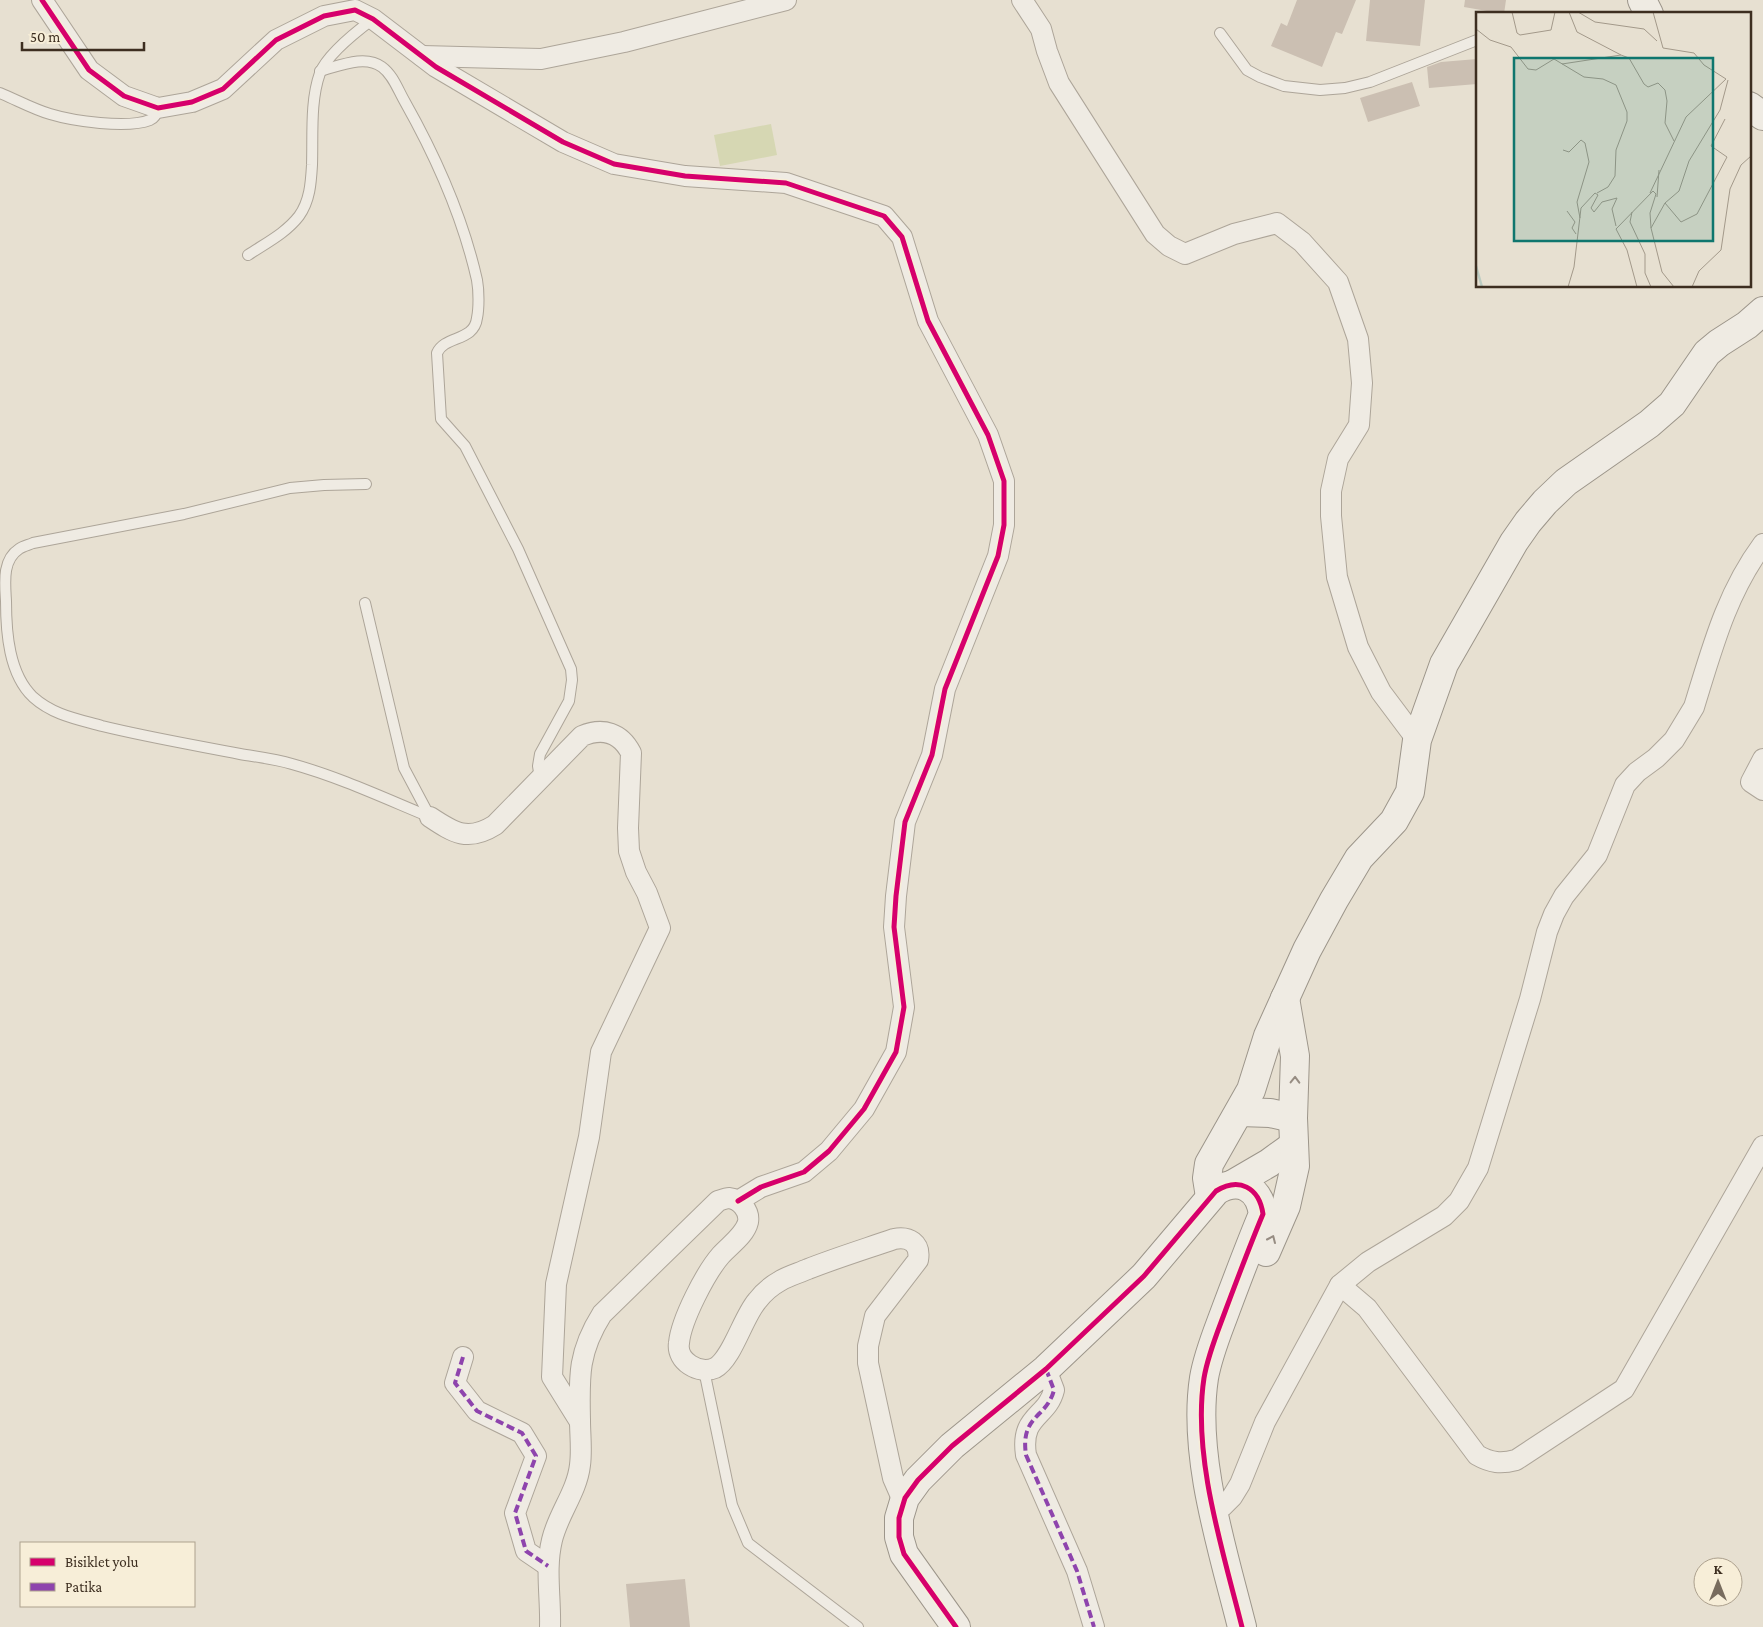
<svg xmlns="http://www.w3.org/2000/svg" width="1763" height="1627" font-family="'Crimson Pro',serif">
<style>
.park{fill:#d6d7b3}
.building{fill:#cbbfb2}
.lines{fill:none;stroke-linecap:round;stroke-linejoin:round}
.lane-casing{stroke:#ada599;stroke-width:12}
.street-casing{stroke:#ada599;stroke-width:22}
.secondary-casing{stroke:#9c958a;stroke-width:30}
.lane{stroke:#efebe3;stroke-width:10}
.street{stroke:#efebe3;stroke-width:20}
.secondary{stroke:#efebe3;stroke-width:28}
.quiet{stroke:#8e44ad;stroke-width:4;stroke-dasharray:8 4;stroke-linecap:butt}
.cycleway-casing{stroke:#f7eed8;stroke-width:8}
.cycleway{stroke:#d6006c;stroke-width:5}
.oneway{stroke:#968c82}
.inset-river{fill:none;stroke:#bcccc2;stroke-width:2.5}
.inset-road{fill:none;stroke:#a3998a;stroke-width:1}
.view{fill:#0f766e;fill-opacity:0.15;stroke:#0f766e;stroke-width:2.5}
.inset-edge{fill:none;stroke:#3d2e20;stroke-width:2.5}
</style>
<rect width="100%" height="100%" fill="#e7e0d1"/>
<!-- park -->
<path class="park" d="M771 124 777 155 720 166 714 135Z"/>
<!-- building -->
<g class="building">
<path d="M1297 0H1356L1342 34 1336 32 1322 67 1271 46 1281 23 1287 26Z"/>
<path d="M1370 0H1425L1420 46 1366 41Z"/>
<path d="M1465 0H1506L1504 14 1464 7Z"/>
<path d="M1477 59V84L1429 88 1427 67 1441 62Z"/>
<path d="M1412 82 1420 106 1368 122 1360 98Z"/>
<path d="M685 1579 690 1627H630L626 1584Z"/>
</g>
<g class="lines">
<!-- lane casing -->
<g class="lane-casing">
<g id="lane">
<path d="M1220 33 1247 70 1260 77 1284 86 1320 90 1345 88 1370 82 1477 40"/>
<path d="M320 71C339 66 365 54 382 67 393 75 398 90 405 102 436 157 463 218 477 280 479 291 479 308 477 318 474 342 445 335 437 353L441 419 465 446 518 549 571 669 572 680 569 701 540 754 538 766 540 778"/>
<path d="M0 93C17 100 33 109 50 114 73 121 127 129 150 120 155 118 157 113 158 108"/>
<path d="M248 255C266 243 286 233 299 216 310 201 311 182 312 165 313 135 310 101 320 73 327 55 357 31 373 19"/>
<path d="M366 484 324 485 290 488 184 514 33 543C29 545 23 546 19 549 2 560 5 583 6 601 6 633 9 674 33 697 53 715 77 719 102 726 147 737 194 745 240 754 257 757 275 759 292 764 339 777 384 798 430 817"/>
<path d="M365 603 404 768 430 817"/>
<path d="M704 1370 732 1505 748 1543 858 1627"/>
</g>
</g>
<!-- street casing -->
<g class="street-casing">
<g id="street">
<path d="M42 0 89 70 124 96 158 108 192 102 223 89 276 40 324 16 355 10 373 19 436 67 563 142 614 164 685 176 786 183 884 216 902 237 928 321 988 435 1004 481V525L998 556 945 689 932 755 905 822 896 896 894 927 904 1007 896 1052 864 1109 829 1151 804 1172 761 1187 738 1201"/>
<path d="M1022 0 1041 29 1047 51 1059 83 1155 234 1169 246 1185 254 1234 234 1277 223 1302 242 1338 282 1358 339 1362 383 1359 425 1338 459 1331 491V516L1337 577 1358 647 1381 692 1417 740"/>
<path d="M422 56 541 59 624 42 786 0"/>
<path d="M1763 759 1751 782 1763 790"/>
<path d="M430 817C454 833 468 842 495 825L582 736C603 727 621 733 631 753L628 828 629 851 636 872 647 893 660 928 601 1052 589 1137 556 1284 552 1377 580 1422"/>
<path d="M1340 1285 1368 1262 1444 1216 1459 1201 1478 1168 1530 999 1547 932 1554 914 1564 896 1597 855 1625 785 1637 772 1656 758 1674 740 1694 707C1712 649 1726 594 1763 544"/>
<path d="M463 1357 455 1383 477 1411 522 1433 536 1456 515 1513 526 1551 548 1566"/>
<path d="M1046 1369 1054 1390C1047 1418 1020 1415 1026 1455L1077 1571 1094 1627"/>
<path d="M1214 1511 1223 1506 1232 1497 1240 1484 1265 1422 1340 1285 1367 1308 1477 1455C1491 1463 1501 1464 1516 1460L1624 1389 1763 1146"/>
<path d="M550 1627C551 1598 545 1569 552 1540 558 1514 577 1492 580 1465 582 1450 580 1435 580 1420 579 1376 578 1352 602 1314L718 1201C721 1200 726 1198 729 1198 740 1199 750 1211 748 1222 745 1235 730 1245 721 1255 706 1272 681 1320 679 1343 676 1361 699 1375 715 1368 732 1359 743 1317 757 1301 763 1293 771 1286 780 1281 788 1276 799 1273 808 1269 836 1258 865 1249 894 1239 909 1236 921 1243 918 1260L875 1316 868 1346V1363L893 1478 900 1494 905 1498"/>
</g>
</g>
<!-- secondary casing -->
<g class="secondary-casing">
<g id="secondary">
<path d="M1642 0 1649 14"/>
<path d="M1749 106 1763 116"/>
<path d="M1240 1112 1270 1113 1293 1118"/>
<path d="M1233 1184 1269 1163 1294 1145"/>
<path d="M1210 1197 1207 1178 1209 1164 1251 1090 1268 1036 1307 950 1334 900 1359 858 1394 821 1410 792 1417 740 1444 664 1514 542 1528 522 1545 502 1566 482 1649 424 1672 404 1707 353 1719 343 1747 325 1763 311"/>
<path d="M1266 1252 1286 1206 1295 1166 1293 1118 1295 1056 1285 998"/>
<path d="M956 1627 904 1554 899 1537V1518L905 1498 918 1480 952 1446 1046 1369 1144 1276 1216 1191C1239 1177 1259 1187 1263 1214 1250 1245 1238 1277 1226 1309 1218 1331 1208 1354 1204 1378 1192 1456 1223 1551 1242 1627"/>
</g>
</g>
<!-- lane -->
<use href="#lane" class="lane"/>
<!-- street -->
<use href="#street" class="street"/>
<!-- secondary -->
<use href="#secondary" class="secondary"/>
<!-- quiet -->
<g class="quiet">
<path d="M463 1357 455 1383 477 1411 522 1433 536 1456 515 1513 526 1551 548 1566"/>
<path d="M1046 1369 1054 1390C1047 1418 1020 1415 1026 1455L1077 1571 1094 1627"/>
</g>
<!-- cycleway casing -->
<g class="cycleway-casing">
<g id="cycleway">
<path d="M42 0 89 70 124 96 158 108 192 102 223 89 276 40 324 16 355 10 373 19 436 67 563 142 614 164 685 176 786 183 884 216 902 237 928 321 988 435 1004 481V525L998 556 945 689 932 755 905 822 896 896 894 927 904 1007 896 1052 864 1109 829 1151 804 1172 761 1187 738 1201"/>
<path d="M956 1627 904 1554 899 1537V1518L905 1498 918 1480 952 1446 1046 1369 1144 1276 1216 1191C1239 1177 1259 1187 1263 1214 1250 1245 1238 1277 1226 1309 1218 1331 1208 1354 1204 1378 1192 1456 1223 1551 1242 1627"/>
</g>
</g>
<!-- cycleway -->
<use href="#cycleway" class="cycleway"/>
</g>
<!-- one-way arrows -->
<defs><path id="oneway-chevron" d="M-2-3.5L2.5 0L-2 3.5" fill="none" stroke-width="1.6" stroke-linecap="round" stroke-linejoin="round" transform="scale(1.25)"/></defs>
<g class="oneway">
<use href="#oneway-chevron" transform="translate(1295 1080) rotate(-89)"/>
<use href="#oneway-chevron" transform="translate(1272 1239) rotate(-66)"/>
</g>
<!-- overview -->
<g transform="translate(1476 12)">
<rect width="275" height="275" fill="#e7e0d1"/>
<path class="inset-river" d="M0 254 6 275"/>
<path class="inset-road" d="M36 0 41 21 44 23 75 18 79 0M93 0 101 20 145 43M102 0 119 10 168 17 181 29M0 17 14 28 35 35 52 57 60 58 78 47 108 65 127 67 140 73 151 100V109L140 138 139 164 132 175 121 181M86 52 145 43 153 46 168 72 172 75 182 71 189 78 191 89 189 111 198 129M87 138 93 140 105 128 109 131 113 150 101 190 104 206M174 181 210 105 250 67 228 53 218 41 187 36 177 0M181 185 183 158M189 191 203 179 213 149 244 98 252 68M91 199 99 210 96 216 100 222M156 200 154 210 169 242V261L175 275M140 214 136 197 141 186M175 216 189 191 205 210 221 202 251 145 235 134 249 107M92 275 98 255 105 196 119 181 122 183 115 196 118 200 126 190 141 186M161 275 151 238 140 217 177 179 180 182 174 201 175 216 186 260 198 275M216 275 223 259 245 238 254 177 265 153 275 144"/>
<path class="view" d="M38 46H237V229H38Z"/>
<rect width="275" height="275" class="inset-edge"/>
</g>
<!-- legend -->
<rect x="20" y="1542" width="175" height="65" fill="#f7eed8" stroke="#ada18e"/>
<rect x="30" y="1558" width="25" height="8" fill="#d6006c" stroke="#ada18e"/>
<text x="65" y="1567" font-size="15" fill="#3d2e20">Bisiklet yolu</text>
<rect x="30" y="1583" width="25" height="8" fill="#8e44ad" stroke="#ada18e"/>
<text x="65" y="1592" font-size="15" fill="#3d2e20">Patika</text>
<!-- north arrow -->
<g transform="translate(1718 1582)"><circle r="24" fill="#f7eed8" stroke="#ada18e"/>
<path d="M0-4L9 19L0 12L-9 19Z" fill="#786c5e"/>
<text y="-8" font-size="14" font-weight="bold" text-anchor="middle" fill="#3d2e20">K</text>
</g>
<!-- scale -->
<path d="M22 42v8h122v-8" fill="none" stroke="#3d2e20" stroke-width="2.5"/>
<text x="30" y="42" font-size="15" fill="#3d2e20" stroke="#f7eed8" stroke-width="4" paint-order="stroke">50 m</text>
</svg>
